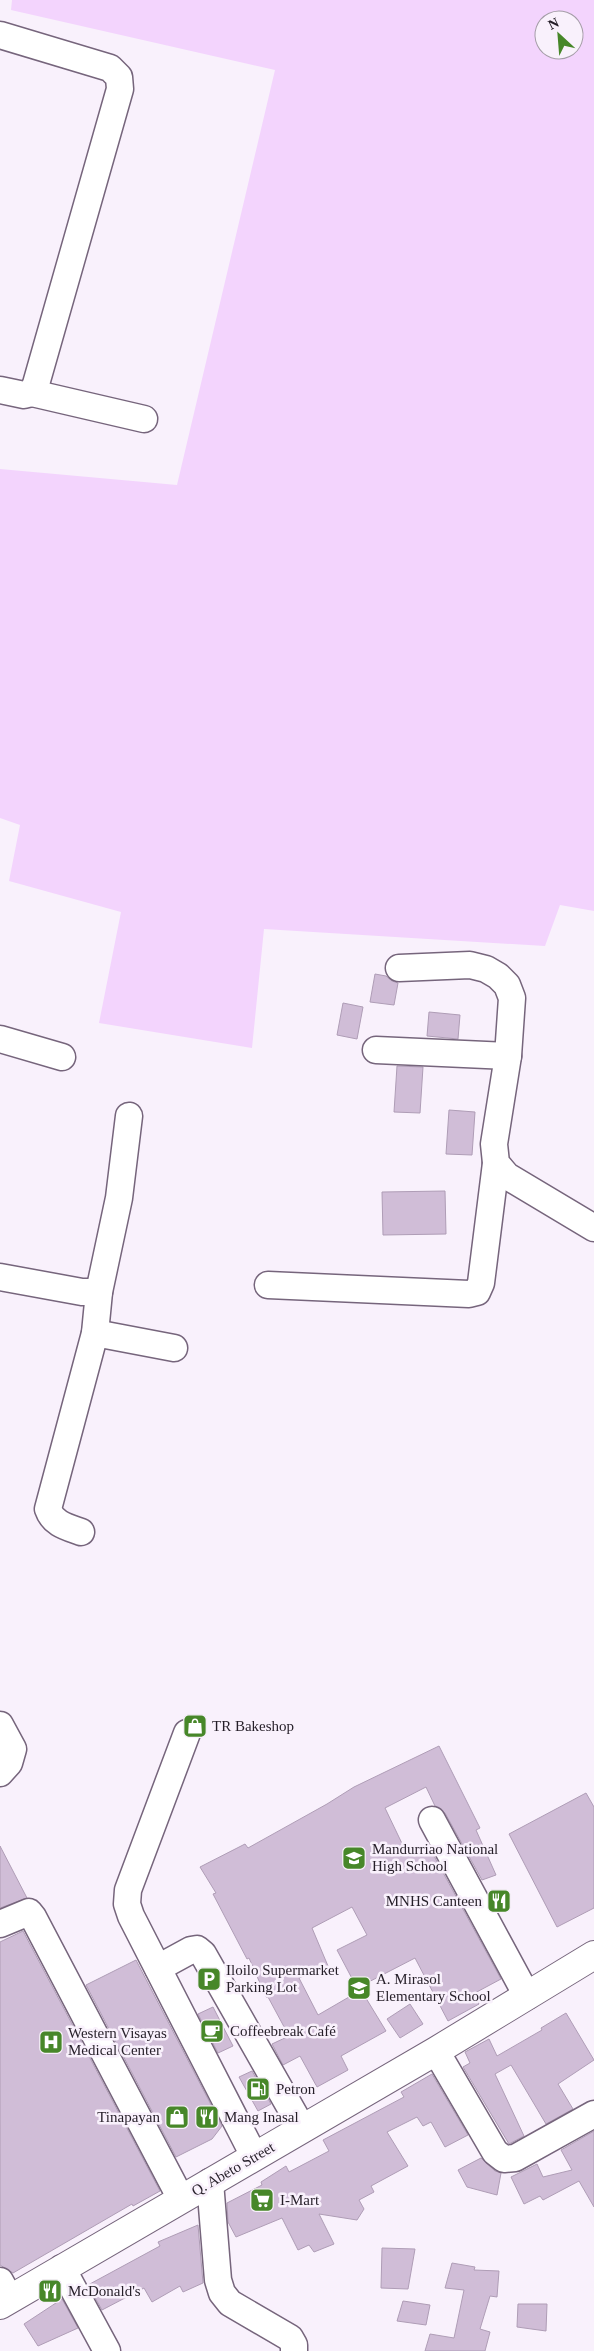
<svg xmlns="http://www.w3.org/2000/svg" width="594" height="2351" font-family="Georgia,serif">
<style>
.green{fill:#f3d4fd;fill-rule:evenodd}
.building{fill:#d0bdd7;stroke:#af9db6}
.lines{fill:none;stroke-linecap:round;stroke-linejoin:round}
.minor-casing{stroke:#76657c;stroke-width:29}
.major-casing{stroke:#76657c;stroke-width:30}
.minor{stroke:#fff;stroke-width:26}
.major{stroke:#fff;stroke-width:28}
.labels{text-anchor:middle;dominant-baseline:central;stroke-width:5;stroke-linejoin:round;paint-order:stroke}
.poi-label{font-size:15px;fill:#251e28;stroke:#f9f1fc;text-anchor:start}
.street-label{font-size:15px;fill:#251e28;stroke:#f9f1fc}
</style>
<rect width="100%" height="100%" fill="#f9f1fc"/>
<!-- green -->
<path class="green" d="M12 0H594V911L560 905 545 946 264 929 252 1048 99 1023 121 912 9 881 20 825 0 818V469L177 485 275 70 11 10ZM544 20H574V50H544Z"/>
<!-- building -->
<g class="building">
<path d="M375 974 386 976 392 981 398 983 394 1005 370 1002Z"/>
<path d="M343 1003 363 1007 357 1039 337 1035Z"/>
<path d="M429 1012 460 1015 458 1039 427 1036Z"/>
<path d="M397 1066 423 1067 420 1113 394 1112Z"/>
<path d="M449 1110 475 1112 472 1155 446 1154Z"/>
<path d="M445 1191 446 1234 383 1235 382 1192Z"/>
<path d="M439 1746 480 1828 476 1830 496 1875 482 1880 445 1813 435 1806 426 1787 385 1808 408 1856 428 1845 501 1979 473 1994 479 2004 448 2021 415 1958 357 1988 337 1950 367 1935 352 1907 312 1928 328 1966 299 1978 318 2015 361 1990 386 2031 341 2056 348 2070 317 2087 300 2056 283 2065 272 2044 289 2036 268 1997H266L249 1958 247 1959 213 1894 216 1893 200 1867 245 1844 248 1848 327 1804 354 1787Z"/>
<path d="M586 1793 594 1807V1908L557 1927 509 1834Z"/>
<path d="M0 1846 27 1898 0 1908Z"/>
<path d="M23 1931 160 2191 133 2206 132 2204 13 2273 0 2265V1942Z"/>
<path d="M136 1960 222 2126 212 2139 176 2157 86 1985Z"/>
<path d="M410 2004 423 2024 400 2038 387 2019Z"/>
<path d="M213 2007 233 2046 218 2053 198 2014Z"/>
<path d="M566 2013 594 2060 558 2084 573 2109 546 2124 511 2065 495 2074 524 2136 509 2144 463 2067 470 2063 465 2052 489 2039 497 2056 542 2030 541 2028Z"/>
<path d="M252 2071 271 2104 258 2111 239 2077Z"/>
<path d="M432 2074 468 2135 445 2147 431 2122 423 2126 417 2117 387 2132 408 2166 371 2186 374 2192 359 2200 364 2209 357 2220 319 2214 334 2244 314 2252 309 2245 298 2250 282 2218 236 2237 228 2222 227 2203 262 2185 261 2182 286 2166 289 2172 329 2151 323 2140 404 2097 401 2092Z"/>
<path d="M594 2131V2207L579 2181 543 2200 540 2196 524 2204 511 2177 537 2164 543 2177 572 2170 561 2150Z"/>
<path d="M481 2158 495 2171 501 2173 497 2195 467 2187 458 2170Z"/>
<path d="M198 2225 203 2283 183 2292 180 2286 152 2302 144 2288 102 2310 88 2285 160 2246 158 2242Z"/>
<path d="M382 2248 415 2249 408 2289 381 2288Z"/>
<path d="M452 2263 475 2267 474 2270 499 2271 497 2297 490 2296 480 2329 490 2332 485 2351H425L430 2334 454 2338 464 2290 445 2288Z"/>
<path d="M62 2299 78 2328 38 2346 24 2324Z"/>
<path d="M403 2301 430 2305 426 2325 397 2321Z"/>
<path d="M518 2304H547L546 2331 517 2327Z"/>
</g>
<g class="lines">
<!-- minor casing -->
<g class="minor-casing">
<g id="minor">
<path d="M0 35 110 68 119 77 120 89 36 384 32 393 24 395 0 390"/>
<path d="M32 393 144 419"/>
<path d="M399 968 470 965 486 969 498 976 507 985 512 998 508 1056 494 1144 496 1163 507 1176 594 1228"/>
<path d="M0 1039 62 1057"/>
<path d="M376 1050 508 1056"/>
<path d="M0 1277 82 1292H99L95 1333 48 1509C53 1524 67 1527 81 1532"/>
<path d="M268 1285 469 1294 477 1292 481 1283 496 1163"/>
<path d="M99 1292 119 1198 129 1116"/>
<path d="M95 1333 174 1348"/>
<path d="M0 1725 13 1749 9 1763 0 1773"/>
<path d="M187 1733 128 1890 127 1904 131 1916 254 2156"/>
<path d="M432 1820 527 1996"/>
<path d="M0 1924 29 1912 33 1917 181 2199"/>
<path d="M158 1968 191 1950 197 1949 203 1954 302 2128"/>
<path d="M436 2051 495 2152 504 2159 515 2158 594 2114"/>
<path d="M210 2182 218 2280 222 2293 230 2303 290 2338 294 2345V2351"/>
<path d="M62 2268 107 2351"/>
<path d="M0 2281 10 2299"/>
</g>
</g>
<!-- major casing -->
<g class="major-casing">
<path id="major" d="M0 2305 436 2051 594 1955"/>
</g>
<!-- minor -->
<use href="#minor" class="minor"/>
<!-- major -->
<use href="#major" class="major"/>
</g>
<!-- icons -->
<defs>
<g id="shop-square" transform="scale(1.25)"><rect x="-9" y="-9" width="18" height="18" rx="4" fill="#478729" stroke="#f9f1fc"/><path d="M-5-2.5h2.3a2.7 3.5 0 0 1 5.4 0H5L5.5 6h-11ZM-1.5-2.5h3a1.5 2.3 0 0 0-3 0Z" fill="#fff"/></g>
<g id="school-square" transform="scale(1.25)"><rect x="-9" y="-9" width="18" height="18" rx="4" fill="#478729" stroke="#f9f1fc"/><path d="M0-5L7-2L0 1L-7-2ZM-4 1L0 2.5L4 1V4Q0 6-4 4Z" fill="#fff"/></g>
<g id="restaurant-square" transform="scale(1.25)"><rect x="-9" y="-9" width="18" height="18" rx="4" fill="#478729" stroke="#f9f1fc"/><path d="M-5-6h1v4h1v-4h1v4h1v-4h1v5L-1.5 .5V6h-2V.5L-5-1ZM5-6V6H3V1.5H1.5Q1.5-4 5-6Z" fill="#fff"/></g>
<g id="parking-square" transform="scale(1.25)"><rect x="-9" y="-9" width="18" height="18" rx="4" fill="#478729" stroke="#f9f1fc"/><path d="M-3.5-5.5H1a3.5 3.5 0 0 1 0 7H-1V5.5H-3.5ZM-1-3.4V-.6H.8a1.4 1.4 0 0 0 0-2.8Z" fill="#fff"/></g>
<g id="cafe-square" transform="scale(1.25)"><rect x="-9" y="-9" width="18" height="18" rx="4" fill="#478729" stroke="#f9f1fc"/><path d="M-5.5-4.5H6V0H3Q3 3.5 0 3.5H-2.5Q-5.5 3.5-5.5 0ZM3-3.2v2h1.7v-2ZM-6 4.5H4V6H-6Z" fill="#fff"/></g>
<g id="hospital-square" transform="scale(1.25)"><rect x="-9" y="-9" width="18" height="18" rx="4" fill="#478729" stroke="#f9f1fc"/><path d="M-5-5h3v3.5h4V-5h3V5h-3V1.5h-4V5h-3Z" fill="#fff"/></g>
<g id="fuel-square" transform="scale(1.25)"><rect x="-9" y="-9" width="18" height="18" rx="4" fill="#478729" stroke="#f9f1fc"/><path d="M-5.5-6h7V0h2V4h1.3V-2.5L3-4.5l.8-.8L6-3V5H2.5V1h-1V6h-7ZM-4.2-4.7v3.2H.2V-4.7Z" fill="#fff"/></g>
<g id="supermarket-square" transform="scale(1.25)"><rect x="-9" y="-9" width="18" height="18" rx="4" fill="#478729" stroke="#f9f1fc"/><path d="M-6-5.5h2.5l.6 2H6L4.5 2H-2.5L-4.4-4H-6ZM-1.5 3.2a1.3 1.3 0 1 0 .1 0ZM3 3.2a1.3 1.3 0 1 0 .1 0Z" fill="#fff"/></g>
</defs>
<g fill-rule="evenodd">
<use href="#shop-square" x="195" y="1726"/>
<use href="#school-square" x="354" y="1858"/>
<use href="#restaurant-square" x="499" y="1901"/>
<use href="#parking-square" x="209" y="1979"/>
<use href="#school-square" x="359" y="1988"/>
<use href="#cafe-square" x="212" y="2031"/>
<use href="#hospital-square" x="51" y="2042"/>
<use href="#fuel-square" x="258" y="2089"/>
<use href="#shop-square" x="177" y="2117"/>
<use href="#restaurant-square" x="207" y="2117"/>
<use href="#supermarket-square" x="262" y="2200"/>
<use href="#restaurant-square" x="50" y="2291"/>
</g>
<g class="labels">
<!-- poi labels -->
<g class="poi-label">
<text x="212" y="1726">TR Bakeshop</text>
<text x="372" y="1849">Mandurriao National<tspan x="372" dy="17">High School</tspan></text>
<text x="482" y="1901" text-anchor="end">MNHS Canteen</text>
<text x="226" y="1970">Iloilo Supermarket<tspan x="226" dy="17">Parking Lot</tspan></text>
<text x="376" y="1979">A. Mirasol<tspan x="376" dy="17">Elementary School</tspan></text>
<text x="230" y="2031">Coffeebreak Café</text>
<text x="68" y="2033">Western Visayas<tspan x="68" dy="17">Medical Center</tspan></text>
<text x="276" y="2089">Petron</text>
<text x="160" y="2117" text-anchor="end">Tinapayan</text>
<text x="224" y="2117">Mang Inasal</text>
<text x="280" y="2200">I-Mart</text>
<text x="68" y="2291">McDonald's</text>
</g>
<!-- street labels -->
<g class="street-label">
<text transform="translate(233 2169) rotate(-30)">Q. Abeto Street</text>
</g>
</g>
<!-- north arrow -->
<g transform="translate(559 35) rotate(334)"><circle r="24" fill="#f9f1fc" stroke="#a49da7"/>
<path d="M0-4L9 19L0 12L-9 19Z" fill="#478729"/>
<text y="-8" font-size="14" font-weight="bold" text-anchor="middle" fill="#251e28">N</text>
</g>
</svg>
